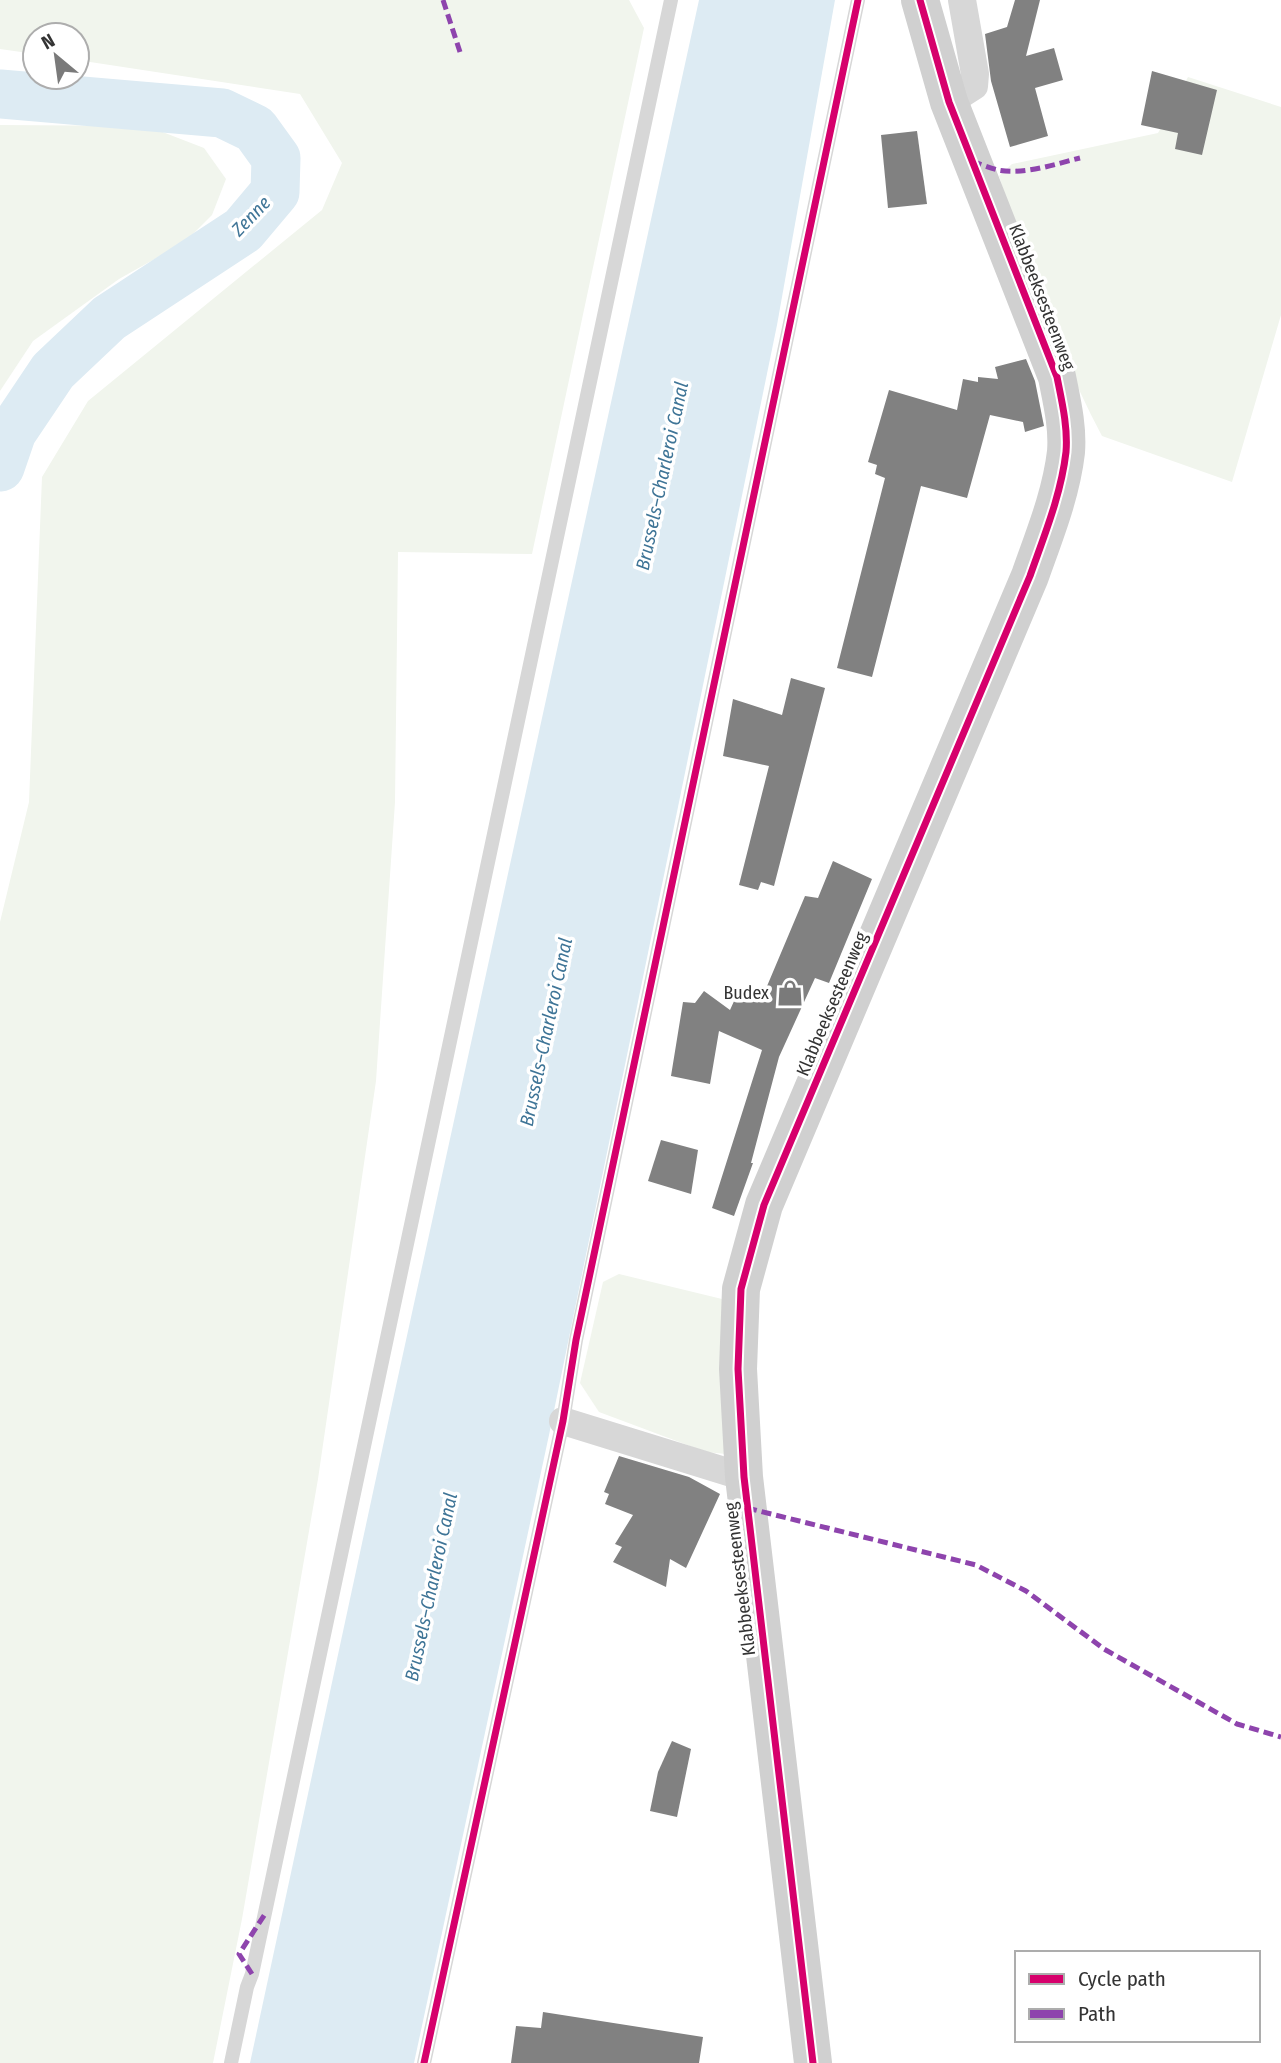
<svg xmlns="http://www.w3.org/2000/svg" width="1281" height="2063" font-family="'Fira Sans Condensed',sans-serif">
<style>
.green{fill:#f1f5ed}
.water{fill:#ddebf3}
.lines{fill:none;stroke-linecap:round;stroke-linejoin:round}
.river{stroke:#ddebf3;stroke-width:49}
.building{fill:#818181}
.lane{stroke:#d7d7d7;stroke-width:14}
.street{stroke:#d7d7d7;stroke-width:28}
.secondary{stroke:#d0d0d0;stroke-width:38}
.quiet{stroke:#8e44ad;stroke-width:5;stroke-dasharray:10 5;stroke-linecap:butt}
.cycleway-casing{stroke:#fff;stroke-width:11}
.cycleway{stroke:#d6006c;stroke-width:7}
.labels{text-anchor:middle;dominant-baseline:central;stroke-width:7;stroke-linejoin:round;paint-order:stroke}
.street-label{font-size:18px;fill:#333;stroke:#fff}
.poi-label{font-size:18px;fill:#333;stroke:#fff;text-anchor:end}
.water-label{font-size:19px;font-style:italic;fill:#3f7597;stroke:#fff}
</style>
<rect width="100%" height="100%" fill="#fff"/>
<!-- green -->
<g class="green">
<path d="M0 0H629L644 28 532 554 398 552 395 802 376 1081 318 1479 242 1919 213 2063H0V922L29 802 42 477 88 401 322 210 342 163 300 94 77 60V35H35V54L0 49Z"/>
<path d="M1188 77 1281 107V315L1232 482 1102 436C1058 353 1028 265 999 176L1012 164 1158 133Z"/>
<path d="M0 125 147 126 204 148 226 179 212 215 185 242 119 279 33 341 0 391Z"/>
<path d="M619 1274 722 1299 726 1454 706 1452 599 1412 580 1383 603 1282Z"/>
</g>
<!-- water -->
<path class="water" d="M699 0H835L777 325 549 1435 414 2063H250L389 1418Z"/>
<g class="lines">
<!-- river -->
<path class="river" d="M0 94 222 113 255 129 276 158 275 192 243 230 109 318 53 371 12 432 0 467"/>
</g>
<!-- building -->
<g class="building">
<path d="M1015 0H1040L1026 56 1054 48 1063 80 1035 88 1048 136 1010 147 991 81 985 34 1007 27Z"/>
<path d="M1152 71 1217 90 1202 155 1175 149 1178 133 1141 125Z"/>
<path d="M917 131 927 204 888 208 881 135Z"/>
<path d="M1026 359 1035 381 1044 426 1025 432 1023 422 990 415 967 498 921 486 872 677 837 668 885 478 875 474 877 465 868 462 889 390 957 410 963 379 978 382V377L998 379 995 367Z"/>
<path d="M791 678 825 688 774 886 761 882 758 890 739 885 769 766 723 756 733 699 782 715Z"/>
<path d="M833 861 872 879 829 983 815 978 779 1057 751 1163H753L734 1216 712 1208 762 1050 719 1031 710 1084 671 1076 683 1002 695 1003 704 991 730 1010 740 988 762 998 805 896 818 898Z"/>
<path d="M661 1140 698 1150 691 1194 648 1181Z"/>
<path d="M619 1456 689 1477 720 1494 686 1568 670 1559 666 1587 613 1562 622 1547 615 1544 633 1515 605 1504 609 1494 604 1492Z"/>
<path d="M672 1741 691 1749 677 1817 650 1811 658 1772Z"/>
<path d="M543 2012 703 2037 699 2063H511L516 2026 541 2028Z"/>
</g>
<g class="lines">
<!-- lane -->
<g class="lane">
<path d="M231 2063 247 1987 252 1974 671 0"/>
<path d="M424 2063 563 1421 576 1340 858 0"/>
</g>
<!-- street -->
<g class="street">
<path d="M949 102 974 86 975 74 962 0"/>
<path d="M563 1421 744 1477"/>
</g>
<!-- secondary -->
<path class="secondary" d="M813 2063 744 1477 738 1369 741 1289 764 1205 1030 576C1044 536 1061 495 1066 452 1068 427 1062 402 1057 377L949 102 920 0"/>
<!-- quiet -->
<g class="quiet">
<path d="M443 0 460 52"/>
<path d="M972 161C980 164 990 168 998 170 1025 175 1055 164 1080 158"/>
<path d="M747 1508 976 1565 1026 1591 1104 1649 1237 1724 1281 1737"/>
<path d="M252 1974 239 1954 265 1914"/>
</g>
<!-- cycleway casing -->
<g class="cycleway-casing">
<g id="cycleway">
<path d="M424 2063 563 1421 576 1340 858 0"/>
<path d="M813 2063 744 1477 738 1369 741 1289 764 1205 1030 576C1044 536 1061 495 1066 452 1068 427 1062 402 1057 377L949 102 920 0"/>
</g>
</g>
<!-- cycleway -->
<use href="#cycleway" class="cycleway"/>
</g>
<!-- icons -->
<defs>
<g id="shop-bare" transform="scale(2.1)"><path d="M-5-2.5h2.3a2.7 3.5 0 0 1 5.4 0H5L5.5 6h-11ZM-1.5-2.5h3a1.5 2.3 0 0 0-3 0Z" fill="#7a7a7a" stroke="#fff" stroke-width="2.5" paint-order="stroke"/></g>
</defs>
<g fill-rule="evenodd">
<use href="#shop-bare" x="790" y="993"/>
</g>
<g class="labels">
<!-- street labels -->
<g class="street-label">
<text transform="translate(1042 297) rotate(69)">Klabbeeksesteenweg</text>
<text transform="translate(832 1004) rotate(-67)">Klabbeeksesteenweg</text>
<text transform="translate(740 1579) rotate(-97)">Klabbeeksesteenweg</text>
</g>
<!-- poi labels -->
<g class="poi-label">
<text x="769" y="993">Budex</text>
</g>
<!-- water labels -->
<g class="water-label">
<text transform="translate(251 216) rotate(-46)">Zenne</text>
<text transform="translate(662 476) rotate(-78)">Brussels–Charleroi Canal</text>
<text transform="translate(546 1032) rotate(-78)">Brussels–Charleroi Canal</text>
<text transform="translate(431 1587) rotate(-78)">Brussels–Charleroi Canal</text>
</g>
</g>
<!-- legend -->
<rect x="1015" y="1951" width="245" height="91" fill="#ffffff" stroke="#adadad" stroke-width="2"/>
<rect x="1029" y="1974" width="35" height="10" fill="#d6006c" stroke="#adadad" stroke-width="2"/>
<text x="1078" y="1986" font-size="21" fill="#333333">Cycle path</text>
<rect x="1029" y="2009" width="35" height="10" fill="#8e44ad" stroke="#adadad" stroke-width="2"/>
<text x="1078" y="2021" font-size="21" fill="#333333">Path</text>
<!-- north arrow -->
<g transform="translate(56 56) rotate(331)"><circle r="33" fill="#ffffff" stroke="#adadad" stroke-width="2"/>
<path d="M0-5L12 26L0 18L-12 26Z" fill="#7a7a7a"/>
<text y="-10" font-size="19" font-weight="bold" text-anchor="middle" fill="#333333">N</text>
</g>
</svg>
